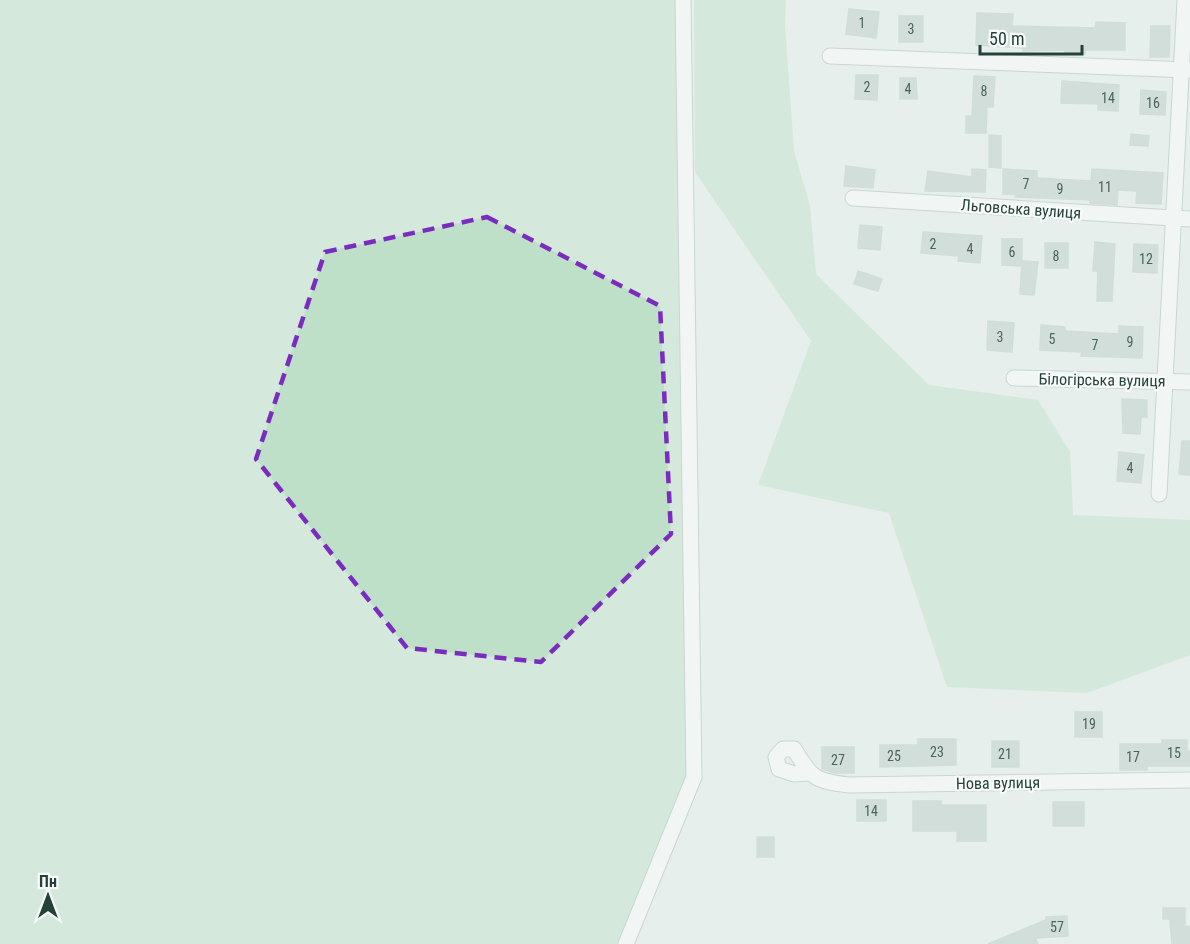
<svg xmlns="http://www.w3.org/2000/svg" width="1190" height="944" font-family="'Roboto Condensed',sans-serif">
<style>
.green{fill:#bfe0c8}
.building{fill:#bbcac4;stroke:#b8c9c2;stroke-width:1.5}
.lines{fill:none;stroke-linecap:round;stroke-linejoin:round}
.minor-casing{stroke:#a8b8b2;stroke-width:17}
.minor{stroke:#fff;stroke-width:15}
.marked{fill:none;stroke:#7b2cbf;stroke-width:4.5;stroke-dasharray:12 8;stroke-linejoin:round}
.labels{text-anchor:middle;dominant-baseline:central;stroke-width:4.5;stroke-linejoin:round;paint-order:stroke}
.number-label{font-size:14px;fill:#4a645c}
.street-label{font-size:16px;fill:#24423a;stroke:#f7fbf9}
</style>
<rect width="100%" height="100%" fill="#e6efeb"/>
<!-- green -->
<g class="green">
<path d="M0 0H677L688 776 620 944H0Z"/>
<path d="M694 0H786L785 26 794 151 810 206 816 274 929 385 1038 400 1070 452 1073 515 1190 520V655L1087 693 947 687 889 513 758 485 811 341 695 172Z"/>
</g>
<!-- building -->
<g class="building">
<path d="M849 9 879 12 876 38 846 34Z"/>
<path d="M977 13 1013 14 1012 26 1095 28 1096 22 1125 23V50H1085V54H1065V50L1023 51V48L976 45Z"/>
<rect x="899" y="16" width="24" height="26"/>
<path d="M1151 26H1170L1169 57H1150Z"/>
<path d="M856 75H878L877 100 855 99Z"/>
<path d="M974 76 995 77 993 107H987L986 133H966V116H972Z"/>
<path d="M900 78H916L917 99H900Z"/>
<path d="M1062 81 1119 85 1118 111 1098 110V104L1061 103Z"/>
<path d="M1141 90 1166 92 1165 115 1140 114Z"/>
<path d="M1131 134 1149 136 1148 146 1130 145Z"/>
<path d="M989 135 1001 136V168L989 167Z"/>
<path d="M846 166 875 170 873 188 844 186Z"/>
<path d="M972 169 986 170 985 192 925 191 928 171 972 177Z"/>
<path d="M1003 169 1037 171V178L1091 181 1092 169 1163 173 1161 204 1136 203 1137 191 1118 190 1117 205 1090 203V200L1015 197V194H1003Z"/>
<path d="M860 225 882 227 880 250 858 248Z"/>
<path d="M923 232 982 236 980 263 958 261 959 256 921 253Z"/>
<path d="M1002 239H1022V266L1002 265Z"/>
<path d="M1095 242 1115 244 1112 301H1097L1098 271H1093Z"/>
<rect x="1045" y="243" width="23" height="25"/>
<path d="M1134 244 1158 245 1157 273 1133 272Z"/>
<path d="M1022 261 1038 262 1034 295 1020 294Z"/>
<path d="M858 271 882 279 878 291 854 284Z"/>
<path d="M988 321 1014 323 1012 352 987 350Z"/>
<path d="M1041 325 1065 327V331L1119 334V326L1143 327 1142 358 1081 356 1082 352 1040 350Z"/>
<path d="M1122 399 1147 400V417H1141L1140 434 1123 433Z"/>
<path d="M1182 441H1190V475L1179 474Z"/>
<path d="M1119 452 1144 455 1141 483 1117 481Z"/>
<rect x="1075" y="712" width="27" height="25"/>
<path d="M918 739H956V765L880 767V745H918Z"/>
<path d="M1162 740H1187V751H1190V766H1147V770H1120V744H1162Z"/>
<rect x="992" y="741" width="27" height="26"/>
<path d="M822 747H854V773H835L822 769Z"/>
<rect x="857" y="800" width="29" height="21"/>
<path d="M913 801H941V805H986V841H957V831H913Z"/>
<rect x="1053" y="802" width="31" height="24"/>
<rect x="757" y="837" width="17" height="20"/>
<path d="M1163 908H1185V927L1190 926V944H1172L1170 919H1163Z"/>
<path d="M1067 916 1068 936 1035 938 1038 944H988L1046 920V917Z"/>
</g>
<g class="lines">
<!-- minor casing -->
<g class="minor-casing">
<g id="minor">
<path d="M830 56 1190 70"/>
<path d="M853 198 1190 219"/>
<path d="M1014 378 1190 382"/>
<path d="M1159 494 1185 0"/>
<path d="M808 773 794 774 779 769 776 757 783 749H794C812 778 814 781 849 785L1190 780"/>
<path d="M626 944 694 777 683 0"/>
</g>
</g>
<!-- minor -->
<use href="#minor" class="minor"/>
</g>
<!-- marked area -->
<path d="M0 0H1190V944H0ZM487 217 660 306 671 534 541 662 407 648 256 459 325 252Z" fill="#e6efeb" fill-opacity=".55" fill-rule="evenodd"/>
<path class="marked" d="M487 217 660 306 671 534 541 662 407 648 256 459 325 252Z"/>
<g class="labels">
<!-- number labels -->
<g class="number-label">
<text x="862" y="23">1</text>
<text x="911" y="29">3</text>
<text x="867" y="87">2</text>
<text x="908" y="89">4</text>
<text x="984" y="91">8</text>
<text x="1108" y="98">14</text>
<text x="1153" y="103">16</text>
<text x="1026" y="184">7</text>
<text x="1105" y="187">11</text>
<text x="1060" y="189">9</text>
<text x="933" y="244">2</text>
<text x="970" y="249">4</text>
<text x="1012" y="252">6</text>
<text x="1056" y="256">8</text>
<text x="1146" y="259">12</text>
<text x="1000" y="337">3</text>
<text x="1052" y="339">5</text>
<text x="1130" y="342">9</text>
<text x="1095" y="345">7</text>
<text x="1130" y="468">4</text>
<text x="1089" y="724">19</text>
<text x="937" y="752">23</text>
<text x="1174" y="753">15</text>
<text x="1005" y="754">21</text>
<text x="894" y="756">25</text>
<text x="1133" y="757">17</text>
<text x="838" y="760">27</text>
<text x="871" y="811">14</text>
<text x="1057" y="927">57</text>
</g>
<!-- street labels -->
<g class="street-label">
<text transform="translate(1021 209) rotate(4)">Льговська вулиця</text>
<text transform="translate(1102 380) rotate(1)">Білогірська вулиця</text>
<text transform="translate(998 783) rotate(-1)">Нова вулиця</text>
</g>
</g>
<!-- north arrow -->
<g transform="translate(48 896)" stroke="#f7fbf9" stroke-width="4.5" paint-order="stroke">
<path d="M0-4.5L10 22L0 15L-10 22Z" fill="#24423a"/>
<text y="-9" font-size="16" font-weight="bold" text-anchor="middle" fill="#24423a">Пн</text>
</g>
<!-- scale -->
<path d="M980 45v9h102v-9" fill="none" stroke="#24423a" stroke-width="3"/>
<text x="989" y="45" font-size="18" fill="#24423a" stroke="#f7fbf9" stroke-width="4.5" paint-order="stroke">50 m</text>
</svg>
